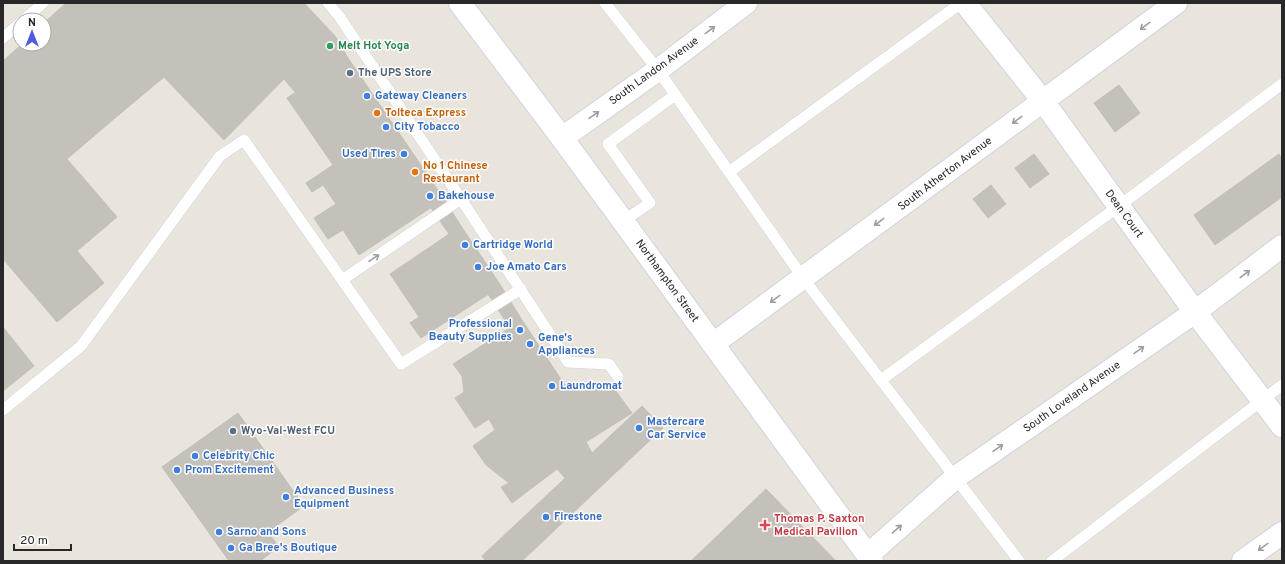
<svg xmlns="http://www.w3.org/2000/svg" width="1285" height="564" font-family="Overpass,sans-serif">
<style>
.building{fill:#c4c1bb;stroke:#c4c0b6}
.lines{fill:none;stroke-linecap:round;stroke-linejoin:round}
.lane-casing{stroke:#d1d2df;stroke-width:12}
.street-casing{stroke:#d1d2df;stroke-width:24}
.lane{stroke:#fff;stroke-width:11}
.street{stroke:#fff;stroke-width:22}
.oneway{stroke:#9e9e9e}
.leisure-dot{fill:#2e9e5b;stroke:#fff;stroke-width:1.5}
.service-dot{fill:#5c6f8a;stroke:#fff;stroke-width:1.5}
.shop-dot{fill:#3f7fe0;stroke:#fff;stroke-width:1.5}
.food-dot{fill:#e8710a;stroke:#fff;stroke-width:1.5}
.health-dot{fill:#e0444e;stroke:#fff;stroke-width:1.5}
.labels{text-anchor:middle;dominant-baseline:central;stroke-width:3;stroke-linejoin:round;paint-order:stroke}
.leisure-label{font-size:11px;font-weight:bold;fill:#27864d;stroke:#fff;text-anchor:start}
.street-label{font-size:11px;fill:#282828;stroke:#fff}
.service-label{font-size:11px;font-weight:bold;fill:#4e5e75;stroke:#fff;text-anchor:start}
.shop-label{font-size:11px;font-weight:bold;fill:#366cbe;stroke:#fff;text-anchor:start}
.food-label{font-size:11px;font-weight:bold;fill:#c56008;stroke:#fff;text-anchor:start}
.health-label{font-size:11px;font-weight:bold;fill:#be3a42;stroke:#fff;text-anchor:start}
</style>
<rect width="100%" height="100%" fill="#e9e5dc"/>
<!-- building -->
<g class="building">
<path d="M66 3H304L335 36 348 58 295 92 284 79 224 140 164 77 115 118 44 38V23Z"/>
<path d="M44 38 115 118 88 141 12 53 22 44H44Z"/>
<path d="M12 53 88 141 67 159 117 217 77 251 104 283 57 322 3 259V61Z"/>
<path d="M348 58 444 199 359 255 343 230 328 239 314 218 336 204 323 185 312 192 306 183 333 165 287 98Z"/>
<path d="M1119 85 1140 113 1115 132 1094 103Z"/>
<path d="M1034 154 1049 174 1030 188 1015 168Z"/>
<path d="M1279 154 1282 159V197L1215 245 1194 215Z"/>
<path d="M991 185 1006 204 988 218 973 199Z"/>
<path d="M444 199 461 226 449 234 431 208Z"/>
<path d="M461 226 501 286 421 338 410 323 419 317 390 274Z"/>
<path d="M501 286 522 320 510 328 488 294Z"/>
<path d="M522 320 564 384 580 390 610 383 632 413 586 442 592 453 565 478 557 469 512 503 501 487 509 483 486 465 473 446 495 430 489 419 475 428 455 398 464 392 462 376 453 364Z"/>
<path d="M3 327 34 366 3 391Z"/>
<path d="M642 406 663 428 522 561H486L482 556Z"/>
<path d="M238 413 304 506 268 532 279 547 260 561H229L162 467Z"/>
<path d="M766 489 836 561H691Z"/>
</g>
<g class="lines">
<!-- lane casing -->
<g class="lane-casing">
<g id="lane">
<path d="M328 3 339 16 461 199 568 362 609 364 618 377"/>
<path d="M605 3 658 70 803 278 1019 561"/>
<path d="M24 20 43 3"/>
<path d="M3 38 20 23"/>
<path d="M729 172 961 3"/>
<path d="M623 221 650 203 608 144 675 95"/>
<path d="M342 280 461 199"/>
<path d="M881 380 1119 206 1282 84"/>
<path d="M3 410 81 346 220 156 244 140 401 364 521 289"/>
<path d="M1052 561 1282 385"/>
</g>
</g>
<!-- street casing -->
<g class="street-casing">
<g id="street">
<path d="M460 3 562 138 872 561"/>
<path d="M965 3 1043 101 1195 312 1282 426"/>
<path d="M562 138 658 70 746 3"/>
<path d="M713 344 1176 3"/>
<path d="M868 555 956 477 1195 312 1282 246"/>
<path d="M1243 561 1282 533"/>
</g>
</g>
<!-- lane -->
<use href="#lane" class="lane"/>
<!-- street -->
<use href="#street" class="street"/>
</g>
<!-- one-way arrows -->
<defs><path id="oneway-shaft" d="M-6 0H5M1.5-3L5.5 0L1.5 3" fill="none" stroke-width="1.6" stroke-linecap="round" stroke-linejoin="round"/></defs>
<g class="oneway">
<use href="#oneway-shaft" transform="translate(1145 26) rotate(144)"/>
<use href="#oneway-shaft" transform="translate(710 30) rotate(-37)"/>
<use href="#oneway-shaft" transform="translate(594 115) rotate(-35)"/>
<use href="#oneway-shaft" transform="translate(1017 120) rotate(143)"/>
<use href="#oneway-shaft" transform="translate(879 222) rotate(143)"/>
<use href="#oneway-shaft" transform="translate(374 258) rotate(-34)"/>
<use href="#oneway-shaft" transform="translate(1245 274) rotate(-37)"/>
<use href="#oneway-shaft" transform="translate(775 299) rotate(144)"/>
<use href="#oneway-shaft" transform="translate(1139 350) rotate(-35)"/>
<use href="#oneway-shaft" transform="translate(998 448) rotate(-35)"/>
<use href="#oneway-shaft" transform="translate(897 529) rotate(-41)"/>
<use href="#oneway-shaft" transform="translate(1263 547) rotate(144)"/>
</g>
<!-- markers -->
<circle class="leisure-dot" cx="330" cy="46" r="4"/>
<g class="service-dot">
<circle cx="350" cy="73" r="4"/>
<circle cx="233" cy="431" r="4"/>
</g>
<g class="shop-dot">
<circle cx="367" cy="96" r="4"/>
<circle cx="386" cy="127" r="4"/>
<circle cx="404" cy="154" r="4"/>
<circle cx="430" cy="196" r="4"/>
<circle cx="465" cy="245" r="4"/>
<circle cx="478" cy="267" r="4"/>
<circle cx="520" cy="330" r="4"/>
<circle cx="530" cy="344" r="4"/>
<circle cx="552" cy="386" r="4"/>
<circle cx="639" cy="428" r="4"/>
<circle cx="195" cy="456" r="4"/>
<circle cx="177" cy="470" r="4"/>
<circle cx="286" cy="497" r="4"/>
<circle cx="546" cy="517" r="4"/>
<circle cx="219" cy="532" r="4"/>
<circle cx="231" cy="548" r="4"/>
</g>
<g class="food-dot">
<circle cx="377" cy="113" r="4"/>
<circle cx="415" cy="172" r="4"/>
</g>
<path class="health-dot" d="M763 519h4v4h4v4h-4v4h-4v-4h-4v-4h4z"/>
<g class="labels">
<!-- leisure labels -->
<g class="leisure-label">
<text x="338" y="46">Melt Hot Yoga</text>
</g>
<!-- street labels -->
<g class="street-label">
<text transform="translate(654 71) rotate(-36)">South Landon Avenue</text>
<text transform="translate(945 174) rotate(-37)">South Atherton Avenue</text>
<text transform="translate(1124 214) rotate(54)">Dean Court</text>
<text transform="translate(667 281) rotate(54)">Northampton Street</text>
<text transform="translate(1072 397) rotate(-35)">South Loveland Avenue</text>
</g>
<!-- service labels -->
<g class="service-label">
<text x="358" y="73">The UPS Store</text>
<text x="241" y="431">Wyo-Val-West FCU</text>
</g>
<!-- shop labels -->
<g class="shop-label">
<text x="375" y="96">Gateway Cleaners</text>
<text x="394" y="127">City Tobacco</text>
<text x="396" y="154" text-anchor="end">Used Tires</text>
<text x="438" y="196">Bakehouse</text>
<text x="473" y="245">Cartridge World</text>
<text x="486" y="267">Joe Amato Cars</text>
<text x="512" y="324" text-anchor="end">Professional<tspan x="512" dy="13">Beauty Supplies</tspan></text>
<text x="538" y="338">Gene's<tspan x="538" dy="13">Appliances</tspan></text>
<text x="560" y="386">Laundromat</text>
<text x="647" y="422">Mastercare<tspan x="647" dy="13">Car Service</tspan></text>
<text x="203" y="456">Celebrity Chic</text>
<text x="185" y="470">Prom Excitement</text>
<text x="294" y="491">Advanced Business<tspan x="294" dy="13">Equipment</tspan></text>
<text x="554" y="517">Firestone</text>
<text x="227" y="532">Sarno and Sons</text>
<text x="239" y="548">Ga Bree's Boutique</text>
</g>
<!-- food labels -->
<g class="food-label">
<text x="385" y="113">Tolteca Express</text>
<text x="423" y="166">No 1 Chinese<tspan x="423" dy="13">Restaurant</tspan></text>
</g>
<!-- health labels -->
<g class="health-label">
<text x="774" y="519">Thomas P. Saxton<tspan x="774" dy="13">Medical Pavilion</tspan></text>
</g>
</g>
<!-- border -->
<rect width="1285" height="564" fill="none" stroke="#282828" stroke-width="8"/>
<!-- north arrow -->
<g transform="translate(32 32)"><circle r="19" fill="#ffffff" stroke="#a9a9a9"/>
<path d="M0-3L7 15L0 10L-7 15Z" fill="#4e5be3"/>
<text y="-6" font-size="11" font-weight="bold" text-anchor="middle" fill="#282828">N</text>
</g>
<!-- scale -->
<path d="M14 544v6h57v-6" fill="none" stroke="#282828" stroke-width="2"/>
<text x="20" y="544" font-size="12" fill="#282828" stroke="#ffffff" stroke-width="3" paint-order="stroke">20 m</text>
</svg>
